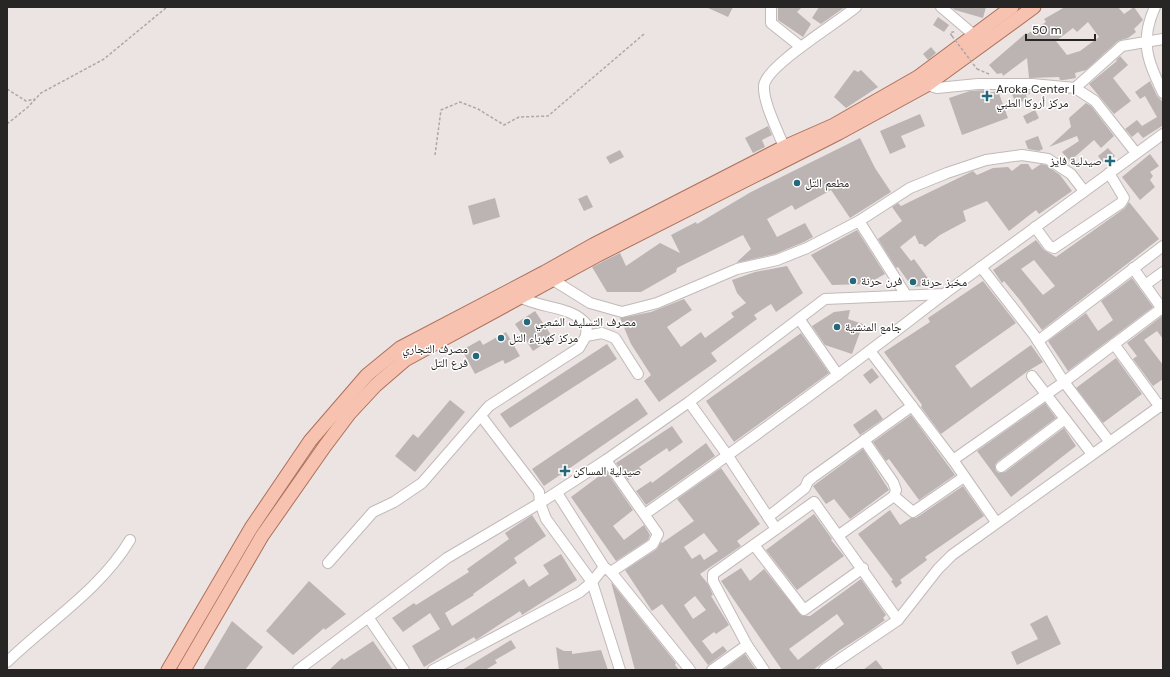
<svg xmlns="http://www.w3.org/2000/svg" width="1170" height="677" font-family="'DM Sans','Noto Naskh Arabic',sans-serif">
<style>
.building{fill:#bcb4b2;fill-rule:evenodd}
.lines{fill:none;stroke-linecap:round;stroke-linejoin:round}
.minor-casing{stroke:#c1bab8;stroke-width:12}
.major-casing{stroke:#ab715c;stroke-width:15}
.path{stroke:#ada7a6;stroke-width:1.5;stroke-dasharray:3 2;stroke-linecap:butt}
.minor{stroke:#fff;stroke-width:10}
.major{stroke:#f7c2af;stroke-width:13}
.path-bridge{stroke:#ada7a6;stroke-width:1.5;stroke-dasharray:3 2;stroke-linecap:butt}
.poi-dot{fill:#26687b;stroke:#fff;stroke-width:1.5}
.labels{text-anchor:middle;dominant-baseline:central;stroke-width:3;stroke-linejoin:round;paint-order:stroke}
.poi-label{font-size:12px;fill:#282625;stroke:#fff;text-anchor:start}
</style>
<rect width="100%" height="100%" fill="#ece4e2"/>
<!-- building -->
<g class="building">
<path d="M706 7H733L728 17Z"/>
<path d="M778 7H802L797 12 811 24 803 37 778 20Z"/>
<path d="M819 7H845L821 24 812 18Z"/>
<path d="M951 7H986L983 18 955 10Z"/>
<path d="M1065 7H1118L1124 14 1134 7 1143 20 1134 29 1136 32 1128 38 1118 41 1086 70 1075 73 1076 78 1064 80H1060L1059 77 1029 78 1027 58 1003 76 1002 73 997 74 989 65 1026 33 1027 34 1046 22 1044 19ZM1088 22 1099 37 1080 51 1067 55 1056 41 1073 28 1077 32Z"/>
<path d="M938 17 949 25 944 32 933 25Z"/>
<path d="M931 47 936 53 928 60 923 54Z"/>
<path d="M1120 56 1128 65 1113 78 1131 101 1114 114 1089 84 1118 60 1115 61Z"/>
<path d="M854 70 858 72 861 70 878 87 846 108 834 97Z"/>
<path d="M1150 81 1157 96 1163 102V128L1162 126 1143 138 1138 132 1132 137 1125 129 1137 120 1142 126 1157 117 1145 96 1140 99 1135 92Z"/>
<path d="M987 90 983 94 998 91 1008 118 962 135 949 98 970 91Z"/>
<path d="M1010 90H1029L1030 94 1026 95 1028 100 1016 103Z"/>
<path d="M1086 103 1091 106 1114 136 1101 148 1094 140 1070 161 1062 152 1079 141 1077 136 1049 147 1071 127 1069 118Z"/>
<path d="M1035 110 1039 118 1034 121 1032 120 1033 121 1027 124 1023 116Z"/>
<path d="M920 114 925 126 901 136 906 147 890 154 880 131Z"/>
<path d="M768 126 772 135 762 140 765 147 753 153 745 138Z"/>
<path d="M1038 136 1043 149 1039 151 1028 149 1025 141Z"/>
<path d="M860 138 875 168 891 192 850 218 831 190 795 210 792 205 767 219 777 237 805 223 813 237 804 242 775 254 736 263 751 249 743 235 677 268 676 272 641 292H607L592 267 620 253 626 266 660 243 680 253 671 235 696 222 697 224 751 192Z"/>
<path d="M1108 148 1115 156 1104 164 1098 156Z"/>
<path d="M620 150 624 157 610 164 606 157Z"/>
<path d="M1150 154 1159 166 1150 172 1153 176 1150 180 1155 187 1140 200 1122 177Z"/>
<path d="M1021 164H1028L1032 170 1041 164 1046 165 1060 175 1072 191 1039 214 1036 210 1009 231 987 201 963 211 966 221 940 235 925 247 922 244H919L915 235 900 247 911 261 914 259 933 285 912 287 898 267 896 268 878 239 902 221 892 207 898 203 901 206 973 171 977 175 993 168 1008 167 1012 171Z"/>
<path d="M587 195 593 207 584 211 578 199Z"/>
<path d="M495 198 500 217 473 225 468 206Z"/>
<path d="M1129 202 1159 239 1042 330 1019 299 1004 281 1002 283 993 270 1036 240 1044 250 1056 257 1125 208ZM1034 260 1055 286 1043 295 1021 269Z"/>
<path d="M857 230 885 274 867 284 832 285 811 255Z"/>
<path d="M787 266 803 293 776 312 771 304 754 315 757 319 711 353 717 361 659 402 644 381 651 375 631 344 620 318 651 312 684 299 692 310 667 327 681 347 701 332 705 338 734 317 731 313 746 303 737 293 732 280 755 272Z"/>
<path d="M1132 278 1153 307 1068 371 1048 341 1086 313 1098 331 1113 320 1101 301Z"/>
<path d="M983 281 1016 323 955 366 971 388 1031 345 1043 362 1028 371 941 434 921 407 922 405 884 352 930 322 928 318Z"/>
<path d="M850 310 848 319 863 324 852 354 825 345 812 326 834 312Z"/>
<path d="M535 311 553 338 533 351 515 324Z"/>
<path d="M1162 316 1163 339 1157 331 1144 340 1163 365V379L1153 386 1133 359 1137 356 1127 343Z"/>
<path d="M506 332 520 356 505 364 503 360 475 374 462 350 480 340 483 345Z"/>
<path d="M801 333 829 373 734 442 706 401Z"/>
<path d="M607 344 617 359 510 428 500 414Z"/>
<path d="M1116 358 1142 394 1103 423 1076 388Z"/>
<path d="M872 368 879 377 870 384 863 375Z"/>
<path d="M637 398 648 414 544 486 532 469Z"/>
<path d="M450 400 465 412 415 472 395 456 413 434 418 438Z"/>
<path d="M1045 403 1056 418 997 462 995 465 996 471 999 473 1005 472 1064 428 1076 446 1011 497 977 451Z"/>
<path d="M876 409 883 419 860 435 853 425Z"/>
<path d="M911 415 955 475 919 500 889 459 886 461 873 442Z"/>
<path d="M672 426 683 442 669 452 667 448 639 467 642 470 628 480 616 463Z"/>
<path d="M706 443 715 456 646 505 636 491 651 481 652 483Z"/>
<path d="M863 449 889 490 850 519 834 499 826 504 813 486Z"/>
<path d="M721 468 760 524 737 541 741 546 700 574 708 584 713 595 711 596 729 625 716 634 714 632 702 641 712 654 723 646 727 651 708 665 662 604 652 611 625 570 657 549 661 542 662 543 694 521 677 499ZM704 533 718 551 704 560 700 554 692 559 684 547ZM695 596 706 610 693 619 684 605Z"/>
<path d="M606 471 633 510 613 526 624 540 644 525 650 535 648 540 616 561 571 497Z"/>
<path d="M963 486 984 516 925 557 927 560 900 580 902 583 896 588 891 581 893 580 858 534 890 510 900 525 911 518H916Z"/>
<path d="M814 514 832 539 831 540 844 556 797 590 766 550Z"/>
<path d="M532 515 546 536 514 558 517 563 473 594 474 595 445 613 452 626 524 579 529 587 549 574 543 565 561 554 577 580 522 615 520 611 476 640 474 637 424 667 412 646 440 629 430 613 403 632 392 618 414 603 416 605 469 572 467 569 509 539 505 533Z"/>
<path d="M741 568 750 581 764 569 802 616H810L861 579 886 615 883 618 885 620 870 631 840 650 813 670H782L721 581ZM837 614 844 624 798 660 789 649Z"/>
<path d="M309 581 346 614 325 630 324 628 293 655 266 631Z"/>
<path d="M611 582 676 663 675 665 679 670H635Z"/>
<path d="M1047 615 1061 644 1017 665 1011 652 1038 639 1030 624Z"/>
<path d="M232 621 263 647 245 670H203Z"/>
<path d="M511 640 516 648 495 660 497 663 485 670H462Z"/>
<path d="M373 641 393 670H329L342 658 344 660Z"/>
<path d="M556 647 564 651H572V654L601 650 608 670H559Z"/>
<path d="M745 654 756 670H723Z"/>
<path d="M876 660 884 670H863Z"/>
</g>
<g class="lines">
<!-- minor casing -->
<g class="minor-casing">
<g id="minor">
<path d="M771 7V23L801 47"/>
<path d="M941 7 974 35"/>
<path d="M1155 7C1139 42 1148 61 1163 93"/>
<path d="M927 85 937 88 978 84H1032L1075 88 1095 101 1136 153"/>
<path d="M1075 88 1122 46 1163 39"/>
<path d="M784 147C778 131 763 103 764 86 765 66 839 22 856 7"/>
<path d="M859 221 906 295"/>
<path d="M1035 227 1049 246 1054 248 1121 203 1124 198 1109 173"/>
<path d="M981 267 1034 335 1064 382 1109 441"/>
<path d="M1133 268 1163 310"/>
<path d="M553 280 590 303 622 312 657 303 737 269 777 260 807 248 859 221 910 188 947 173 986 160 1022 155 1048 159 1071 174 1084 191"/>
<path d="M1145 285 1163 272"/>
<path d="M800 320 838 375"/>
<path d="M586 336 602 333 615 338 638 374"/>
<path d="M1038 341 1163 246"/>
<path d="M1114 344 1160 407"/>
<path d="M870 351 953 460 996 522"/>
<path d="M1032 376 1092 454"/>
<path d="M689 402 728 456 776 529"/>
<path d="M481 416 539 492 540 503 546 519 592 582 620 670"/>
<path d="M606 460 658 534 653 544 611 572"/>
<path d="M953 460 1064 382 1162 308"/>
<path d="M1001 467 1065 419"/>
<path d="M557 493 604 567 611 572 690 670"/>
<path d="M894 496 913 512 964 477"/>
<path d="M645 514C746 443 846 370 944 294"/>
<path d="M768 517 805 488 808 481 813 477 912 406"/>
<path d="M839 535 894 496 896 490 893 482 864 440"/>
<path d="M754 545 804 610 863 568"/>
<path d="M328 563 373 512 394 502 422 483 489 406 579 348 586 336 587 325C571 305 541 309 520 297"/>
<path d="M368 617 404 670"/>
<path d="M7 662C48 622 100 590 130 540"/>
<path d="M298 670 447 558 540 503 606 460 689 402 825 299 944 294 1163 134"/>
<path d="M433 670 580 592 592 582 604 567"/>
<path d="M712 670 747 645"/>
<path d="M764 670 747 645 713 581V574L814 502 898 620"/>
<path d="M824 670 898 620 938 569 952 555 1163 404"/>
</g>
</g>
<!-- major casing -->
<g class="major-casing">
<g id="major">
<path d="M168 670 251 528 310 441 367 375 400 348 545 272 593 245 784 147 834 125 918 77 1012 7"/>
<path d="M184 670 262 536 325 446 349 414 376 385 405 360 598 255 839 133 927 85 1034 7"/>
</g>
</g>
<!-- path -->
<g class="path">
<path d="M952 36 950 33 956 31"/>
<path d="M977 69 989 74"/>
<path d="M7 89 26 101 35 99"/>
<path d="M7 124 28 107 41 93 104 59 167 7"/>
<path d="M435 155 441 110 460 102 478 109 504 125 519 117 548 116 644 34"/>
</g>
<!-- minor -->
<use href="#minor" class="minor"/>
<!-- major -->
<use href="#major" class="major"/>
<!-- path-bridge -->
<path class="path-bridge" d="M952 36 977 69"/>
</g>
<!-- markers -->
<g class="poi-dot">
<path d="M985 90h4v4h4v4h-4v4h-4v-4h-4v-4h4z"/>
<path d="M1108 155h4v4h4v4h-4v4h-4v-4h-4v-4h4z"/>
<circle cx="797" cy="183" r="4"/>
<circle cx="853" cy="281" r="4"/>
<circle cx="913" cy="282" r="4"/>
<circle cx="527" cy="322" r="4"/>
<circle cx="837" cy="327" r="4"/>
<circle cx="501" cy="338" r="4"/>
<circle cx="476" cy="356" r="4"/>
<path d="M563 465h4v4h4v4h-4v4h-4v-4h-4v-4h4z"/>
</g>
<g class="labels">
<!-- poi labels -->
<g class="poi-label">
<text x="996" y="89">Aroka Center |<tspan x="996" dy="14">مركز أروكا الطبي</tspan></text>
<text x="1102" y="161" text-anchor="end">صيدلية فايز</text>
<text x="805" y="183">مطعم التل</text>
<text x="861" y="281">فرن حرنة</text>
<text x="921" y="282">مخبز حرنة</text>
<text x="535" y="322">مصرف التسليف الشعبي</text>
<text x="845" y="327">جامع المنشية</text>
<text x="509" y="338">مركز كهرباء التل</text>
<text x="468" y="349" text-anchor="end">مصرف التجاري<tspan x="468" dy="14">فرع التل</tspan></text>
<text x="573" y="471">صيدلية المساكن</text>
</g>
</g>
<!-- border -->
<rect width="1170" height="677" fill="none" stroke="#282625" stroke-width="16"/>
<!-- scale -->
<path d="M1026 34v6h69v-6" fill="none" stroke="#282625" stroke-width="2"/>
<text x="1032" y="34" font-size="12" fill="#282625" stroke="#ffffff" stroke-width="3" paint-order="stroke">50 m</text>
</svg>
